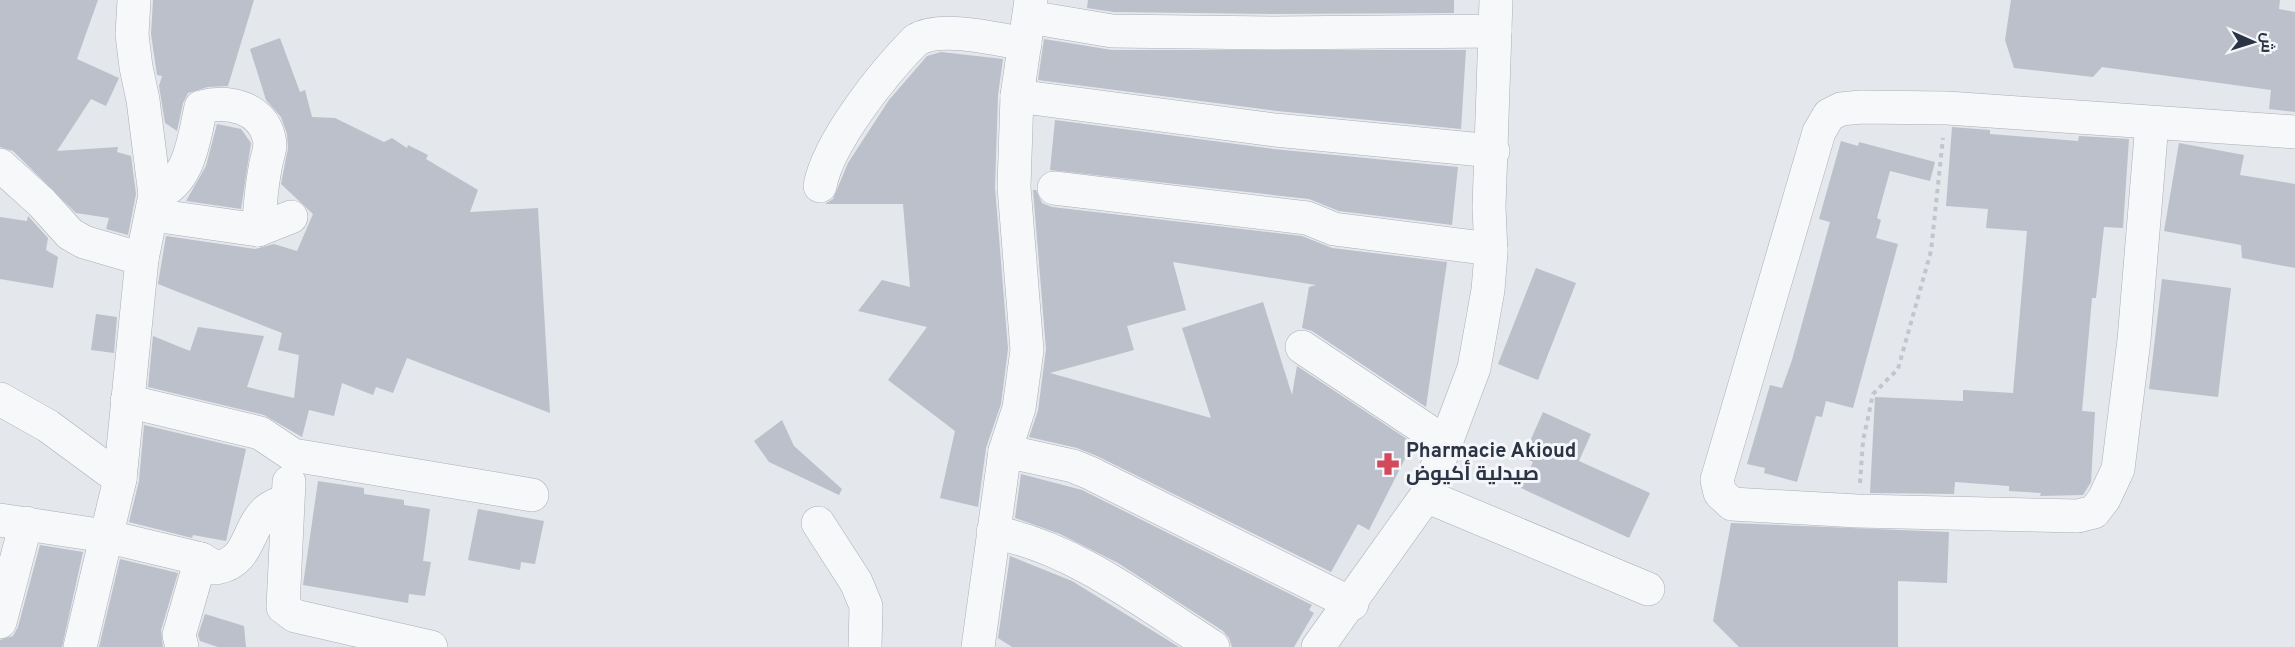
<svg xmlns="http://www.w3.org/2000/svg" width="2295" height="647" font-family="Overpass,Cairo,sans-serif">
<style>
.building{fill:#bbc0ca}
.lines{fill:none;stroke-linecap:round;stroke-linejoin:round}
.minor-casing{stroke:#a9aeb7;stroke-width:34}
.path{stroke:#c2c5cb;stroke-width:4;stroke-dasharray:4.5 4.5;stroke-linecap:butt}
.minor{stroke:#f7f8fa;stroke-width:33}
.labels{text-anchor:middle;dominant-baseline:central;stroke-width:6;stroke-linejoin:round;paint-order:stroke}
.poi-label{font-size:20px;font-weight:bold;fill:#2b3445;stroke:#f4f6f9;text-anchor:start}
</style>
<rect width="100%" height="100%" fill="#e4e7ec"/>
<!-- building -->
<g class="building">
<path d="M0 0H98L77 59 119 78 106 106 91 99 57 151 118 147 117 152 131 156 136 194 128 235 106 229 109 218 76 213 13 151 0 147Z"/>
<path d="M153 0H254L228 86 208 87 188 93 183 103 177 131 165 123 159 86 162 76 157 75 151 34Z"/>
<path d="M1088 0H1454V13L1273 14 1114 12 1087 8Z"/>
<path d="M2011 0H2280L2279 9 2295 12V112L2269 109 2271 90 2102 67 2093 77 2014 68 2005 40Z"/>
<path d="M280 38 300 92 305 90 312 117 335 118 384 142 392 138 407 148 408 145 428 155 426 159 478 190 470 212 538 208 550 413 407 358 393 393 376 387 373 395 342 383 334 416 309 410 302 437 264 415 148 387 153 336 190 351 198 327 264 336 247 387 294 398 299 355 278 350 282 333 158 284 166 236 255 249 274 244 297 251 313 214 281 184 288 148 287 134 281 117 266 100 250 49Z"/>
<path d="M1044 39 1112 50H1466L1461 129 1277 111 1038 80Z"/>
<path d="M941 52 1003 59 998 95 995 187 1008 349 1001 404 986 448 978 507 940 498 955 431 888 380 927 327 858 311 882 280 910 287 903 204H825L833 199 848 163 889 100 927 56Z"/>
<path d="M1055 120 1273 149 1458 167 1452 225 1339 211 1309 199 1050 170Z"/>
<path d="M217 124 241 129 251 143 241 209 186 201 206 166Z"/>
<path d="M1952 127 1990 130V134L2078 141 2079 136 2129 139 2123 228 2104 227 2096 298H2092L2082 411 2095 412 2091 482 2083 495 2040 496 2041 493 2009 491V486L1955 482 1954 494 1870 493 1875 397 1963 401V390L2013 393 2027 231 1986 228 1988 209 1946 206Z"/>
<path d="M1841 141 1858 146 1859 142 1935 162 1930 181 1890 171 1877 218 1881 220 1876 238 1898 244 1853 408 1826 401 1822 417 1816 416 1797 482 1764 473 1765 468 1747 464 1770 385 1782 388 1792 360 1830 222 1819 219Z"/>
<path d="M2179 143 2244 155 2240 175 2295 184V268L2242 258 2241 245 2164 231Z"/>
<path d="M1033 190H1036L1042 203 1052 207 1302 236 1332 248 1447 262 1426 407 1312 331 1302 328 1309 287 1316 285 1173 262 1186 310 1127 326 1134 350 1050 373 1211 418 1182 328 1263 302 1292 395 1297 366 1413 443 1369 530 1358 524 1331 572 1097 456 1077 448 1029 437 1038 411 1046 349Z"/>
<path d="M28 216 48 238 46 250 58 257 53 288 0 279V217L27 221Z"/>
<path d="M1536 268 1576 283 1538 380 1498 364Z"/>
<path d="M2162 279 2231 288 2218 397 2149 389Z"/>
<path d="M96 314 117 317 114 353 91 350Z"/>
<path d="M1543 412 1591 434 1579 461 1650 493 1629 538 1521 488 1533 462 1523 457Z"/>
<path d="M782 420 794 446 842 489 839 495 769 462 754 441Z"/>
<path d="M144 425 246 449 226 541 193 535 192 538 129 522 139 481Z"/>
<path d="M1021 474 1082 490 1312 605 1309 610 1314 613 1294 647H1232L1229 638 1223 631 1118 563 1060 534 1015 518Z"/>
<path d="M318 481 364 488V494L404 500V505L430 509 423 561 431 562 425 596 409 594 408 603 303 585Z"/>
<path d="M478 509 544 521 535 564 521 562 520 570 468 560Z"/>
<path d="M1731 523 1949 532 1947 583 1898 581V647H1739L1713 621Z"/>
<path d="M40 545 83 552 62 647H0V640L13 636 18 627Z"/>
<path d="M1010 556 1072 581 1179 647H1012L998 638Z"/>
<path d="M120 559 178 573 161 630 163 647H99Z"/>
<path d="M205 614 244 626 246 647H218L200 641 198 635Z"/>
</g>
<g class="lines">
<!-- minor casing -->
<g class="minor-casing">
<g id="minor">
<path d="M1029 17 1112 31 1273 33 1495 31"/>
<path d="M1017 96 1275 130 1493 151"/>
<path d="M2152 123 2134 340 2118 469 2104 499 2094 512 2078 516 1857 511 1732 504 1720 493 1717 480 1819 132 1829 115 1841 109 1861 107 1947 108 2295 132"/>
<path d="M0 165 42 203 70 234 84 242 142 259"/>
<path d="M820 186C828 142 884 72 916 40 941 25 996 39 1025 44"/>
<path d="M1054 188 1307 218 1334 229 1491 249"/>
<path d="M155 195C190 183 194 138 201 107 228 100 262 107 269 138 272 149 266 158 265 169 261 189 260 210 258 230"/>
<path d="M153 215 258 230 291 217"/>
<path d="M1302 347 1446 443"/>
<path d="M0 399 48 426 120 479"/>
<path d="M127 401 260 433 293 455 532 495"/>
<path d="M1005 451 1073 466 1090 473 1352 604"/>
<path d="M289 482 283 607 295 616 431 647"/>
<path d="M1426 496 1648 589"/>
<path d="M0 520 105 536 201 559 216 568C250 562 246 530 266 511 271 506 280 503 287 500"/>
<path d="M818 523 856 582 866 606 865 647"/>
<path d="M993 532C1075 548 1144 603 1213 647"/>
<path d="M0 622 26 523"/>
<path d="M80 647 120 479 142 259 155 195 143 100 136 67 132 35 134 0"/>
<path d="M182 647 179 635 201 559"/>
<path d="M978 647 1005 451 1019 408 1027 350 1014 187 1017 96 1031 0"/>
<path d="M1318 647 1426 496 1474 368 1488 290 1491 253 1489 207 1496 0"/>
</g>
</g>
<!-- path -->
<path class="path" d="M1860 483 1863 441 1873 394 1898 369 1931 251 1943 138"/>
<!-- minor -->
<use href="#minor" class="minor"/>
</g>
<!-- icons -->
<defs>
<g id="pharmacy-bare" transform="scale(1.8)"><path d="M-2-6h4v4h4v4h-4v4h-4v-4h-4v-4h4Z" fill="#d1495b" stroke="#f4f6f9" stroke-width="2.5" paint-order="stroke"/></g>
</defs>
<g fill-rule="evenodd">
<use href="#pharmacy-bare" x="1388" y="464"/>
</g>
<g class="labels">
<!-- poi labels -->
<g class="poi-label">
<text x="1406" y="452">Pharmacie Akioud<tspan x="1406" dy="23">صيدلية أكيوض</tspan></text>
</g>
</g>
<!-- north arrow -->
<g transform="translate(2253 42) rotate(93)" stroke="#f4f6f9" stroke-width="4.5" paint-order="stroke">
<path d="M0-4.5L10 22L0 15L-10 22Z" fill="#2b3445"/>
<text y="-9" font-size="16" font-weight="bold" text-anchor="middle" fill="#2b3445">ش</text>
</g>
</svg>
